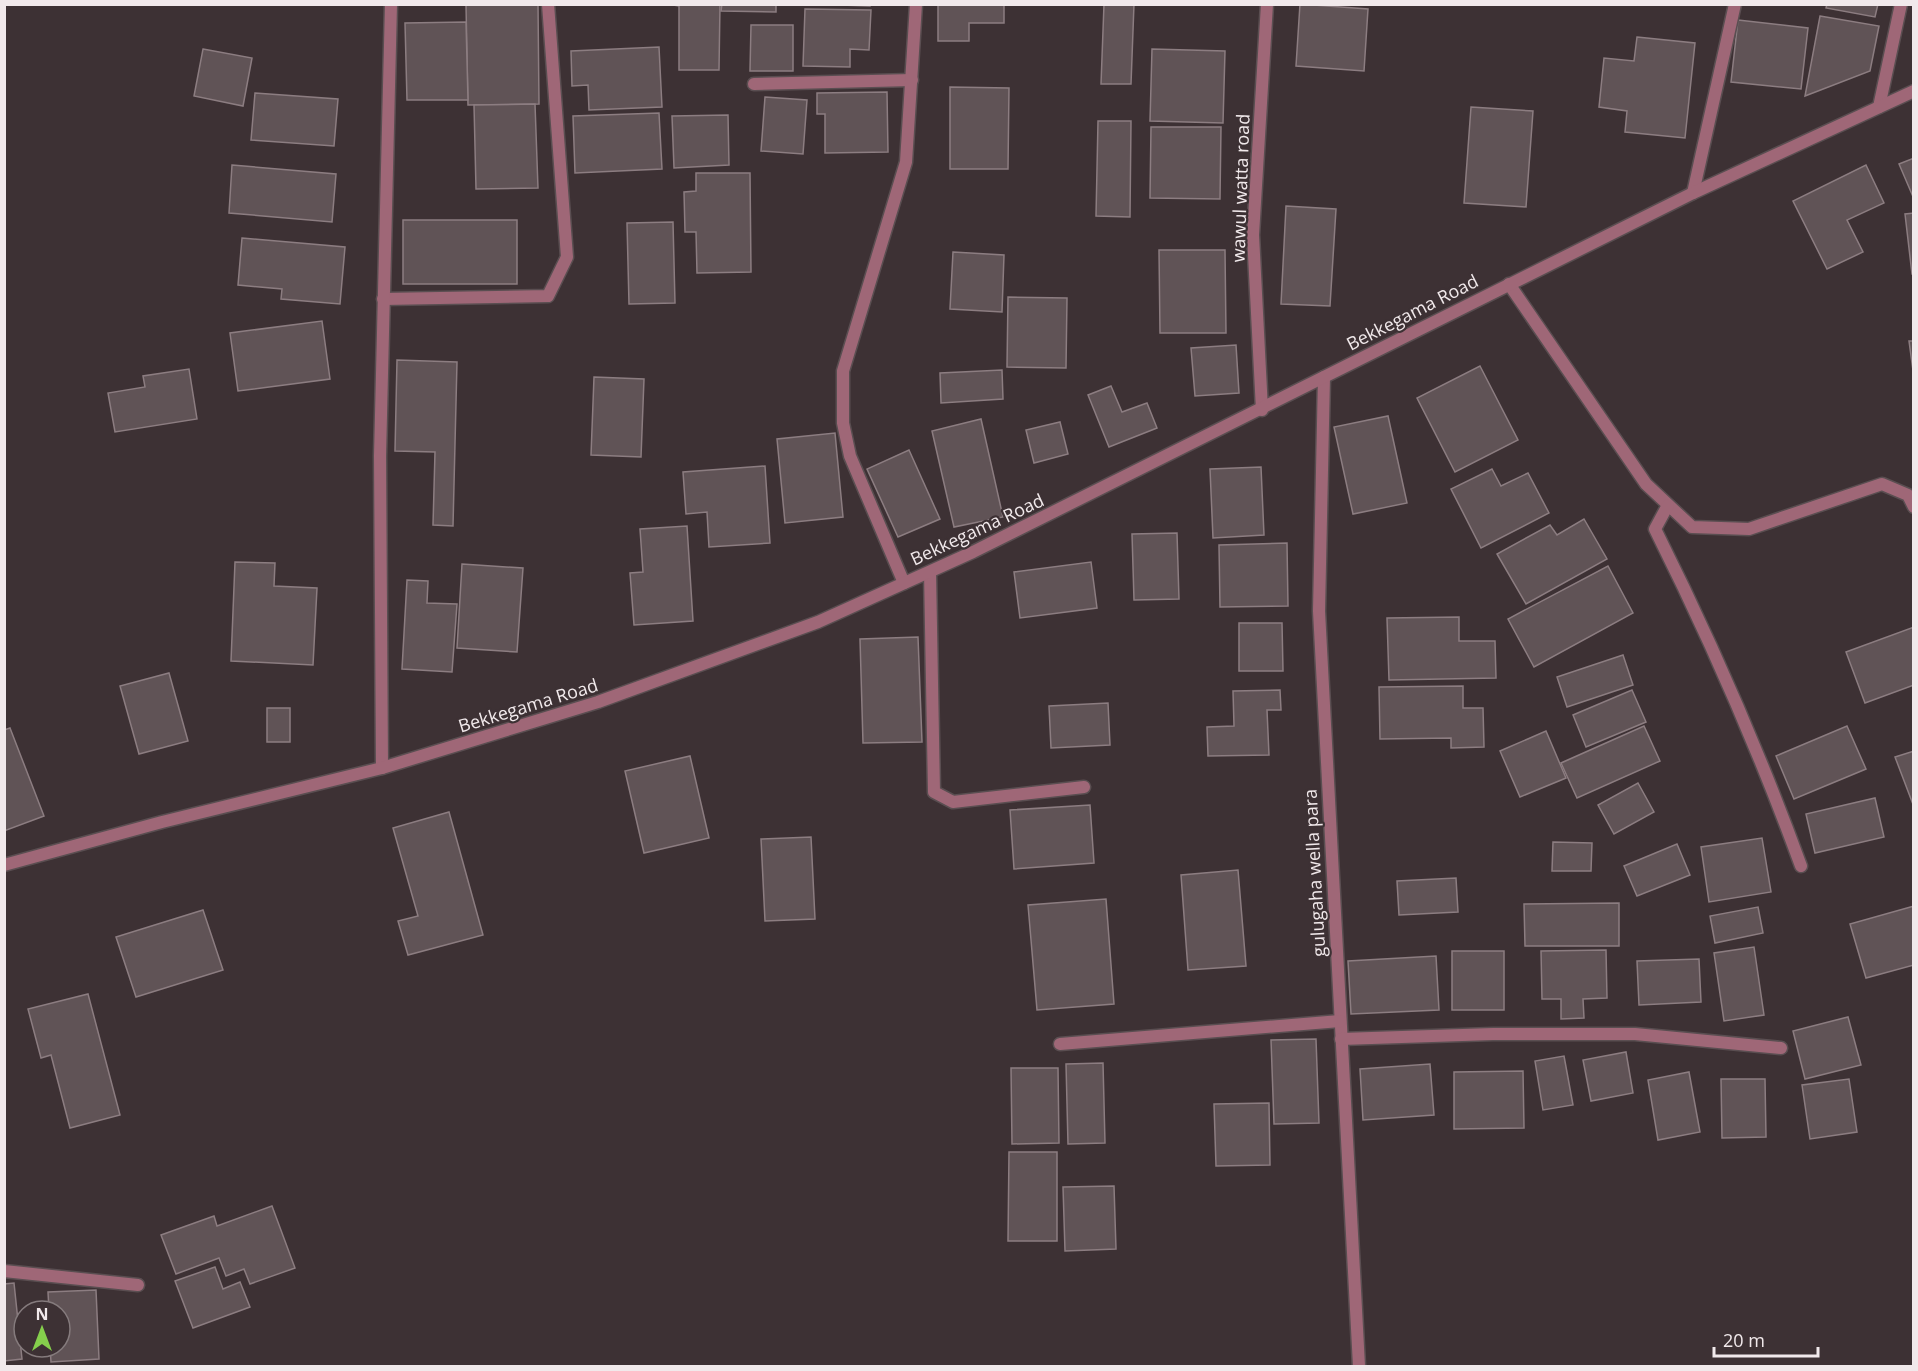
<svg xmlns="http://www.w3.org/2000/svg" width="1918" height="1371" font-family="'Open Sans',sans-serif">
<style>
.building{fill:#605356;stroke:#8c7d81;stroke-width:1.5}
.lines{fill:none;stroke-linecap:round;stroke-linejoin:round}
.street-casing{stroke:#5a4e51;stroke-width:15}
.street{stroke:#9f6777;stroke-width:12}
.labels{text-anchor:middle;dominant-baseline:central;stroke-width:4.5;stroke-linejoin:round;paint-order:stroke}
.street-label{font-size:18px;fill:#f1e9eb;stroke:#3d3134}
</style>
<rect width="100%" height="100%" fill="#3d3134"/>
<!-- building -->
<g class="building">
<path d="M538 4 539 104 468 105 466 5Z"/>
<path d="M668 4H720L719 70H679V6Z"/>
<path d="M722 4H776V12L721 11Z"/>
<path d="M809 4H870V6Z"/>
<path d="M938 4H1004V23H969V41H938Z"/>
<path d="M1104 4H1134L1131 84H1101Z"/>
<path d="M1300 4 1368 9 1364 71 1296 66Z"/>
<path d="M1827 4H1878L1875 17 1826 8Z"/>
<path d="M805 9 871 10 869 50 850 49V67L803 66Z"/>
<path d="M1820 16 1879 26 1870 71 1805 96Z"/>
<path d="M1738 20 1808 28 1801 89 1731 82Z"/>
<path d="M466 22 468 100H407L405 23Z"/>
<path d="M751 25H793V71H750Z"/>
<path d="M1637 37 1695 43 1685 138 1625 132 1627 111 1599 107 1604 58 1634 61Z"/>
<path d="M659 47 662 107 589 110 588 85 572 86 571 51Z"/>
<path d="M203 49 252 58 243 106 194 96Z"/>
<path d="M1152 49 1225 51 1223 123 1150 121Z"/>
<path d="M950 87 1009 88 1008 169H950Z"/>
<path d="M887 92 888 152 825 153V114H817V93Z"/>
<path d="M255 93 338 99 334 146 251 140Z"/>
<path d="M765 97 807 100 803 154 761 151Z"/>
<path d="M535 104 538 188 476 189 474 105Z"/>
<path d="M1471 107 1533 111 1526 207 1464 203Z"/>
<path d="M659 113 662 169 575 173 573 116Z"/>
<path d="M728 115 729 165 674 168 672 116Z"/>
<path d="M1098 121H1131L1130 217 1096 216Z"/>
<path d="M1151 127H1221L1220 199 1150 198Z"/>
<path d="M1914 158V199L1899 164Z"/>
<path d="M232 165 336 174 332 222 229 213Z"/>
<path d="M1866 165 1884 203 1847 220 1863 252 1827 269 1793 201Z"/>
<path d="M696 173H750L751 272 697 273 696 232H685L684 192 696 191Z"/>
<path d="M1286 206 1336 209 1330 306 1281 304Z"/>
<path d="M1914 213V274H1912L1905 214Z"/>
<rect x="403" y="220" width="114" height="64"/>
<path d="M673 222 675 303 629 304 627 223Z"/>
<path d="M242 238 345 247 340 304 281 299 282 289 238 285Z"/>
<path d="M1159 250H1225L1226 333H1160Z"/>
<path d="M953 252 1004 255 1002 312 950 309Z"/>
<path d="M1008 297 1067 298 1066 368 1007 367Z"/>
<path d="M322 321 330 379 238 391 230 333Z"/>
<path d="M1909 341H1914V378Z"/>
<path d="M1236 345 1239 393 1195 396 1191 348Z"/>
<path d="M397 360 457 362 453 526 433 525 435 452 395 451Z"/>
<path d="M1480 366 1518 440 1455 472 1417 398Z"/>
<path d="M189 369 197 419 115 432 108 393 145 387 143 376Z"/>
<path d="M1002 370 1003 399 941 403 940 373Z"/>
<path d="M594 377 644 379 641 457 591 455Z"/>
<path d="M1111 386 1122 412 1147 403 1157 428 1109 447 1088 395Z"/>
<path d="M1388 416 1407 503 1353 514 1334 427Z"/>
<path d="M981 419 1003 517 954 527 932 431Z"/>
<path d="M1060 422 1068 454 1034 463 1026 430Z"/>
<path d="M835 433 843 517 785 523 777 439Z"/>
<path d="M909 450 940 519 898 537 867 469Z"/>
<path d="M765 466 770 543 709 547 707 512 686 514 683 472Z"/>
<path d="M1261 467 1264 535 1213 538 1210 469Z"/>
<path d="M1492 469 1501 486 1528 473 1549 513 1481 548 1451 489Z"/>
<path d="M1584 519 1607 559 1526 604 1497 554 1550 525 1557 535Z"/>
<path d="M687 526 693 621 634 625 630 573 643 572 640 529Z"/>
<path d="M1177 533 1179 599 1134 600 1132 534Z"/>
<path d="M1287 543 1288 606 1220 607 1219 545Z"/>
<path d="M235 562 275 563 274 586 317 588 313 665 231 661Z"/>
<path d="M1091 562 1097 608 1020 618 1014 572Z"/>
<path d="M462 564 523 568 517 652 457 648Z"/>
<path d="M1608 566 1633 613 1534 667 1508 619Z"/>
<path d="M407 580 428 581 427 603 457 604 452 672 402 669Z"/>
<path d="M1459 617V641H1495L1496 678 1389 680 1387 618Z"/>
<path d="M1239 623H1282L1283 671H1239Z"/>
<path d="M1914 627V685L1865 703 1846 652Z"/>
<path d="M918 637 922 742 863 743 860 639Z"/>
<path d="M1623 655 1633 685 1567 707 1557 677Z"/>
<path d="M169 673 188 741 139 754 120 686Z"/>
<path d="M1463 686V708H1483L1484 747 1451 748V738L1380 739 1379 687Z"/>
<path d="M1280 690 1281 710H1267L1269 755 1208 756 1207 727 1234 726 1233 691Z"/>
<path d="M1632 690 1646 722 1586 747 1573 715Z"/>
<path d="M1108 703 1110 745 1051 748 1049 706Z"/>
<rect x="267" y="708" width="23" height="34"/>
<path d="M1644 726 1660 761 1577 798 1561 763Z"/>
<path d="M1847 726 1866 769 1794 799 1776 756Z"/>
<path d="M10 728 44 816 4 831V730Z"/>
<path d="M1546 731 1566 778 1520 797 1500 751Z"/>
<path d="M1914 751V807L1895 757Z"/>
<path d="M690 756 709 838 644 853 625 771Z"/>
<path d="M1638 783 1654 812 1614 834 1598 805Z"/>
<path d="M1875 798 1884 837 1815 853 1806 814Z"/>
<path d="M1090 805 1094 863 1014 869 1010 810Z"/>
<path d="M449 812 483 935 408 955 398 921 418 916 393 828Z"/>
<path d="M811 837 815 919 765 921 761 839Z"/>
<path d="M1762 838 1771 892 1709 902 1701 847Z"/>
<path d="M1553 842 1592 843 1591 871H1552Z"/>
<path d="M1677 844 1690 875 1637 896 1624 866Z"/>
<path d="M1238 870 1246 966 1188 970 1181 875Z"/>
<path d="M1456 878 1458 912 1399 915 1397 881Z"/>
<path d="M1106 899 1114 1004 1037 1010 1028 905Z"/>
<path d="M1619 903V946H1525L1524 904Z"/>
<path d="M1914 906V965L1866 978 1850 924Z"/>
<path d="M1758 907 1763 933 1715 943 1710 916Z"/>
<path d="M203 910 223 970 136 997 116 937Z"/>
<path d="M1754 947 1764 1015 1724 1021 1714 953Z"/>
<path d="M1606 950 1607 998 1583 999 1584 1018 1561 1019V999H1542L1541 951Z"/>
<rect x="1452" y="951" width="52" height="59"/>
<path d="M1436 956 1439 1010 1351 1014 1348 961Z"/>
<path d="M1699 959 1701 1002 1639 1005 1637 961Z"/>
<path d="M88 994 120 1115 70 1128 51 1055 41 1058 28 1009Z"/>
<path d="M1848 1017 1861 1065 1805 1079 1793 1031Z"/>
<path d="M1316 1039 1319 1123 1274 1124 1271 1040Z"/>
<path d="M1626 1052 1633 1093 1591 1101 1583 1060Z"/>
<path d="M1564 1056 1573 1105 1543 1110 1535 1061Z"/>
<path d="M1103 1063 1105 1143 1068 1144 1066 1064Z"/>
<path d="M1430 1064 1434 1115 1363 1120 1360 1069Z"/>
<path d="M1011 1068H1058L1059 1143 1012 1144Z"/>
<path d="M1523 1071 1524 1128 1454 1129V1072Z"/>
<path d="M1689 1072 1700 1132 1658 1140 1648 1080Z"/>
<path d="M1721 1079H1765L1766 1137 1722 1138Z"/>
<path d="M1849 1079 1857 1132 1810 1139 1802 1085Z"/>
<path d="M1269 1103 1270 1165 1216 1166 1214 1104Z"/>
<path d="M1009 1152H1057V1241H1008Z"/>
<path d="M1114 1186 1116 1249 1065 1251 1063 1187Z"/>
<path d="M272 1206 295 1268 250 1284 244 1269 226 1276 219 1258 176 1274 161 1235 214 1216 217 1226Z"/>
<path d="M215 1267 223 1289 240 1282 250 1307 193 1328 175 1281Z"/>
<path d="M14 1283 22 1359 4 1361V1284Z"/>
<path d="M96 1290 99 1359 51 1362 50 1347H60V1311H49L48 1292Z"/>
</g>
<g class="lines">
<!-- street casing -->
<g class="street-casing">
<g id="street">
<path d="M754 84 912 80"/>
<path d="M1879 107 1901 4"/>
<path d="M1693 193 1735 4"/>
<path d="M1509 284 1646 484 1692 527 1749 529 1882 484 1908 495 1914 507"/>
<path d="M383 299 548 296 567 257 548 4"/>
<path d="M1324 377 1319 611 1359 1366"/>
<path d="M1262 410 1253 235 1267 4"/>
<path d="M1668 505 1655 529C1710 639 1759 751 1801 866"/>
<path d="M930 572 934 792 953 802 1084 787"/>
<path d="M904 583 850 456 843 423V371L906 162 916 4"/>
<path d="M382 768 380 456 391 4"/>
<path d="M4 865 162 822 382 768 598 702 818 622 973 552 1693 193 1914 91"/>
<path d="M1341 1039 1493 1034H1635L1781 1048"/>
<path d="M1060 1044 1340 1021"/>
<path d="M4 1271 138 1285"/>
</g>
</g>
<!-- street -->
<use href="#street" class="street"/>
</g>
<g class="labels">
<!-- street labels -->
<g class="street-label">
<text transform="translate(1240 188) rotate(-88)">wawul watta road</text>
<text transform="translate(1412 312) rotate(-27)">Bekkegama Road</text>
<text transform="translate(977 529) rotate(-25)">Bekkegama Road</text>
<text transform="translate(528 705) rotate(-17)">Bekkegama Road</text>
<text transform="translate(1314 873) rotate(-93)">gulugaha wella para</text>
</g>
</g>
<!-- border -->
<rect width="1918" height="1371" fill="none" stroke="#f1e9eb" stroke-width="12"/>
<!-- north arrow -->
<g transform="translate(42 1329)"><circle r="28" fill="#3d3134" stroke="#857b7d" stroke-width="1.5"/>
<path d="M0-4.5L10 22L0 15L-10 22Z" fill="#85cf4c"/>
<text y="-9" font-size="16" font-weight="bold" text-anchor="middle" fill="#f1e9eb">N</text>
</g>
<!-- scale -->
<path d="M1714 1347v9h104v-9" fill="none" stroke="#f1e9eb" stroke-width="3"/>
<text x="1723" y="1347" font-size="18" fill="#f1e9eb" stroke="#3d3134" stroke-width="4.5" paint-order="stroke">20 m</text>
</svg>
